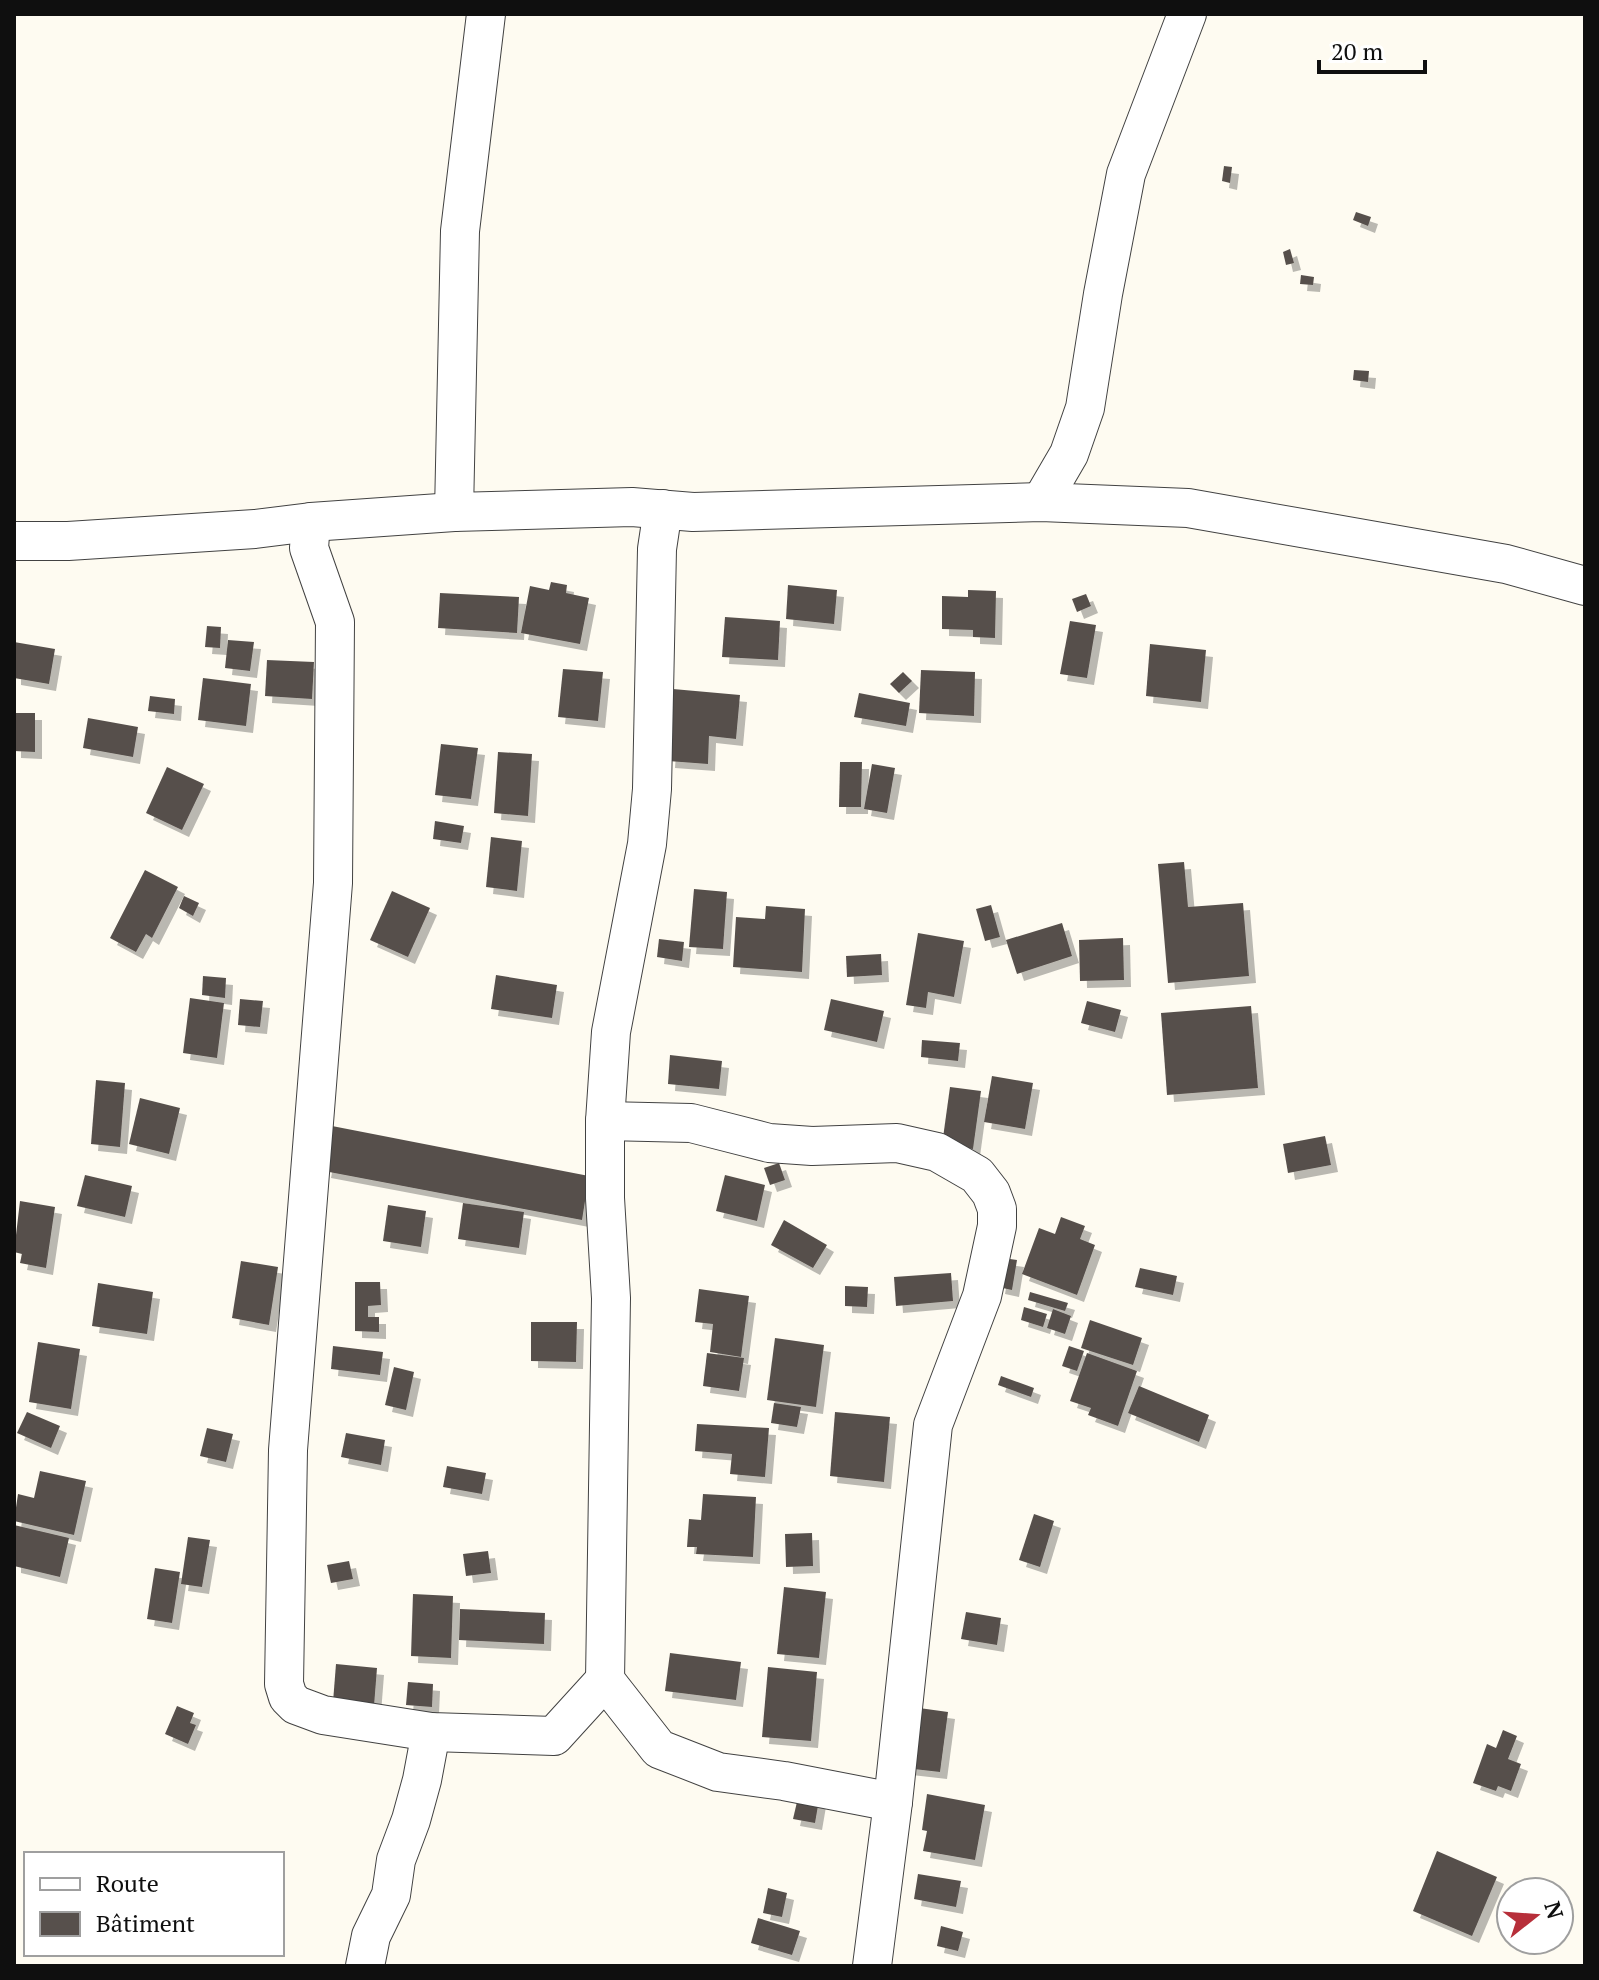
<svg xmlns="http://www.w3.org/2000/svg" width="1599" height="1980" font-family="'PT Serif',serif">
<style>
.building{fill:#57504c;filter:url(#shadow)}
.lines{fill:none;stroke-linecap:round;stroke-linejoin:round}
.minor-casing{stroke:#424242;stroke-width:40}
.minor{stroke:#fff;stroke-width:38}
</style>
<defs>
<filter id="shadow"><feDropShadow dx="7" dy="7" stdDeviation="0" flood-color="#0004"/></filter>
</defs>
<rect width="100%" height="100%" fill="#fefbf1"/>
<!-- building -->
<g class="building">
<path d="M1224 166 1232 167 1230 183 1222 181Z"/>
<path d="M1356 212 1371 217 1368 226 1353 220Z"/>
<path d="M1290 249 1294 263 1286 265 1283 252Z"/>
<path d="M1301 275 1314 277 1313 285 1300 284Z"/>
<path d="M1354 370 1369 371 1368 382 1353 380Z"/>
<path d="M551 582 567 585 566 593 589 598 580 644 521 633 530 586 549 590Z"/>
<path d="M788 585 837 590 834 624 786 619Z"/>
<path d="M968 590 996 591 995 638 973 637V630L942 629V596L968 597Z"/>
<path d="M440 593 519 597 517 633 438 628Z"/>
<path d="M1086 594 1091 606 1077 612 1072 599Z"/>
<path d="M725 617 780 621 778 660 722 657Z"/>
<path d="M1070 621 1096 625 1087 678 1060 674Z"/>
<path d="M207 626 221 627 220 648 205 647Z"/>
<path d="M228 640 254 642 250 671 225 668Z"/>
<path d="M14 642 55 649 49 684 14 678Z"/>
<path d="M1150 644 1206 650 1201 702 1146 696Z"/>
<path d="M267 660 314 662 312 699 265 696Z"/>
<path d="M563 669 603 672 598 721 558 717Z"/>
<path d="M921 670 975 672 974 716 919 713Z"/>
<path d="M903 672 912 681 899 693 890 684Z"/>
<path d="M203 678 251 684 246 726 198 720Z"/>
<path d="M673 689 740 695 736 739 709 736 708 764 668 761Z"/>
<path d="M859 693 910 703 906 726 854 717Z"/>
<path d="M150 696 175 699 174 714 148 711Z"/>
<path d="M14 713H35V752L14 751Z"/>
<path d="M88 718 138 727 133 757 83 748Z"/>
<path d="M441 744 478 748 471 799 435 795Z"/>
<path d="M498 752 532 754 528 816 494 813Z"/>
<path d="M840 762H862L861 807H839Z"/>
<path d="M872 764 895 768 887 813 864 809Z"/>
<path d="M167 767 204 784 182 830 146 813Z"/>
<path d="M435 821 464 826 461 843 433 839Z"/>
<path d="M491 837 522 841 517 891 486 887Z"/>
<path d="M1184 862 1188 907 1243 903 1249 976 1168 983 1158 864Z"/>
<path d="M145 870 178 887 152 938 146 934 136 952 110 938Z"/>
<path d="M694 889 727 892 723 949 689 947Z"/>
<path d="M392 891 430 908 408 957 370 940Z"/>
<path d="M184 896 199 903 193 916 179 908Z"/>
<path d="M991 905 1000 937 985 941 976 909Z"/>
<path d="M766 906 805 909 802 972 733 967 736 917 765 919Z"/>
<path d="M1062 923 1072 956 1017 974 1006 940Z"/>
<path d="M918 933 964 941 954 997 928 992 926 1008 906 1005Z"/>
<path d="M1123 938 1124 980 1080 981 1079 940Z"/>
<path d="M659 939 684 942 682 961 657 957Z"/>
<path d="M881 954 882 975 847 977 846 956Z"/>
<path d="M496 975 557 985 552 1018 491 1009Z"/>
<path d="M203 976 226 978 225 998 202 995Z"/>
<path d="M190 998 224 1003 217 1058 183 1053Z"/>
<path d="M240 999 263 1001 260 1027 238 1025Z"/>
<path d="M831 999 884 1011 877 1042 824 1030Z"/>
<path d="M1087 1001 1121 1010 1115 1032 1081 1023Z"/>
<path d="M1251 1006 1258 1088 1167 1095 1161 1013Z"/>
<path d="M922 1040 960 1043 958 1061 921 1057Z"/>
<path d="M670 1055 722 1061 719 1089 668 1084Z"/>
<path d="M992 1076 1033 1083 1025 1129 984 1122Z"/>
<path d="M96 1080 125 1083 120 1147 91 1144Z"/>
<path d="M950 1087 981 1091 973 1149 942 1145Z"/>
<path d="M140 1098 180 1108 169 1154 129 1144Z"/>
<path d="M332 1126 589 1176 582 1220 324 1171Z"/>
<path d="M1325 1136 1331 1165 1288 1173 1283 1144Z"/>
<path d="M779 1163 785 1180 770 1185 764 1168Z"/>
<path d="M85 1175 132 1186 125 1217 77 1206Z"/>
<path d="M725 1175 765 1185 757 1221 716 1211Z"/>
<path d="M20 1201 55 1207 46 1268 20 1263 22 1254 14 1252Z"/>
<path d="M463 1203 524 1212 519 1248 458 1239Z"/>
<path d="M388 1205 426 1211 421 1247 383 1241Z"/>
<path d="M1061 1217 1085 1226 1080 1239 1095 1245 1077 1295 1022 1274 1039 1228 1055 1234Z"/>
<path d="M784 1220 827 1245 813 1268 771 1245Z"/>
<path d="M1003 1258 1017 1260 1012 1290 998 1287Z"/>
<path d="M241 1261 278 1267 269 1325 232 1318Z"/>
<path d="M1140 1268 1177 1276 1173 1295 1135 1287Z"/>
<path d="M951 1273 953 1301 896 1306 894 1277Z"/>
<path d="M355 1282H380L381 1305 368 1306V1317H379V1332L355 1331Z"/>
<path d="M98 1283 153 1292 147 1334 92 1326Z"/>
<path d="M845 1286 868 1287 867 1307 845 1306Z"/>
<path d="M699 1289 749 1296 741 1357 710 1352 713 1324 695 1322Z"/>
<path d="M1030 1292 1068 1303 1065 1311 1028 1300Z"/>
<path d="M1024 1307 1047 1314 1043 1327 1021 1320Z"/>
<path d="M1053 1309 1071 1316 1065 1334 1047 1328Z"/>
<path d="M1090 1320 1142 1338 1133 1365 1081 1348Z"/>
<path d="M531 1322H577L576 1362 531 1361Z"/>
<path d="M775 1338 824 1345 816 1407 767 1400Z"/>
<path d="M38 1342 80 1349 71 1409 29 1402Z"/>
<path d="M333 1346 383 1352 380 1375 331 1369Z"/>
<path d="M1069 1346 1084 1351 1077 1371 1062 1366Z"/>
<path d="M707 1353 744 1358 739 1391 703 1386Z"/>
<path d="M1087 1353 1137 1371 1118 1426 1088 1415 1091 1408 1070 1401Z"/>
<path d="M394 1367 414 1372 406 1410 385 1405Z"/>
<path d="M1001 1376 1034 1388 1031 1397 998 1385Z"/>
<path d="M1139 1386 1209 1415 1199 1442 1128 1413Z"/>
<path d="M774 1403 801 1407 797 1427 771 1423Z"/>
<path d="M27 1412 60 1426 51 1448 17 1433Z"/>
<path d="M835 1412 890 1417 884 1482 830 1476Z"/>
<path d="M697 1424 769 1428 765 1477 730 1474 732 1454 695 1451Z"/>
<path d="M207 1428 233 1434 226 1462 200 1456Z"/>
<path d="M346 1433 385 1440 381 1465 341 1457Z"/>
<path d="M447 1466 486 1473 482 1494 443 1487Z"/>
<path d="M40 1471 86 1481 74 1535 14 1521 18 1494 34 1498Z"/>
<path d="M703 1494 756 1497 753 1557 696 1554 697 1547H687L689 1519 701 1520Z"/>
<path d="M1034 1514 1054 1521 1040 1567 1019 1560Z"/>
<path d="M14 1525 69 1538 60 1577 14 1566Z"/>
<path d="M812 1533 813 1566 786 1567 785 1534Z"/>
<path d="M188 1537 210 1540 202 1587 181 1584Z"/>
<path d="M488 1551 491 1573 466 1576 463 1554Z"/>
<path d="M349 1561 353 1579 331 1583 327 1565Z"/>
<path d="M155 1568 180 1572 172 1623 147 1619Z"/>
<path d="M784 1587 826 1592 819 1658 777 1654Z"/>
<path d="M413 1594 453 1596 451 1658 411 1656Z"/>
<path d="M460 1609 545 1613 544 1644 459 1640Z"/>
<path d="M966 1612 1001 1618 997 1645 961 1639Z"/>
<path d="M670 1653 741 1662 736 1700 665 1691Z"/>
<path d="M336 1664 377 1668 374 1706 333 1702Z"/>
<path d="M768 1667 817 1672 811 1741 762 1737Z"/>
<path d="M408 1682 433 1684 432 1707 406 1705Z"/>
<path d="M177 1706 194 1713 190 1723 196 1725 188 1744 165 1734Z"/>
<path d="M912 1707 948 1712 940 1772 905 1768Z"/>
<path d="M1503 1730 1517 1736 1508 1759 1521 1764 1511 1791 1498 1786 1496 1791 1473 1783 1487 1744 1496 1748Z"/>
<path d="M800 1789 820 1794 815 1823 793 1819Z"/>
<path d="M927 1794 985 1805 975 1860 923 1851 927 1831 922 1830Z"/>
<path d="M1437 1851 1497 1877 1472 1936 1413 1911Z"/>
<path d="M918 1874 961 1881 956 1907 914 1899Z"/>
<path d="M768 1888 787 1893 782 1917 763 1913Z"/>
<path d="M758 1918 800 1931 792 1955 751 1943Z"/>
<path d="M941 1926 963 1932 958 1951 937 1946Z"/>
</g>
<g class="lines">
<!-- minor casing -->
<g class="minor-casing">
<g id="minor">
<path d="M1041 502 1069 454 1085 408 1103 294 1126 174 1187 14"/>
<path d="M454 512 460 231 486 14"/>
<path d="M311 522 309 548 335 622 333 883 288 1450 284 1684 288 1697 296 1705 323 1715 431 1732 554 1736 605 1680 659 1749 718 1772 784 1781 893 1802"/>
<path d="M14 541H68L255 529 311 522 454 512 632 507 693 512 1041 502 1188 508 1506 564 1585 586"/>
<path d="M605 1121 691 1123 769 1143 812 1146 897 1143 937 1152 977 1175 991 1193 997 1209V1226L982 1296 933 1425 893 1802 872 1966"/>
<path d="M605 1680 611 1298 605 1198V1121L611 1032 647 844 652 789 657 549 663 509"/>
<path d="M365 1966 371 1936 391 1895 396 1860 411 1820 422 1780 431 1732"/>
</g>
</g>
<!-- minor -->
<use href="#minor" class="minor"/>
</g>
<!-- border -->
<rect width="1599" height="1980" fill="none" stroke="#0f0f0f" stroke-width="32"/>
<!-- legend -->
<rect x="24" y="1852" width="260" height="104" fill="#ffffff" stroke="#9f9f9f" stroke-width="2"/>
<rect x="40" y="1878" width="40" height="12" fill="#ffffff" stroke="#9f9f9f" stroke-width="2"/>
<text x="96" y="1892" font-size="24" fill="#0f0f0f">Route</text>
<rect x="40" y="1912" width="40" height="24" fill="#57504c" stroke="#9f9f9f" stroke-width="2"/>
<text x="96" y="1932" font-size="24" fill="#0f0f0f">Bâtiment</text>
<!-- north arrow -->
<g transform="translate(1535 1916) rotate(73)"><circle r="38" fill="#ffffff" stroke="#9f9f9f" stroke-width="2"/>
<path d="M0-6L14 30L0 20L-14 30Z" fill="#b72f3a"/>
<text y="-12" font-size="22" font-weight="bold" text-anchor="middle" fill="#0f0f0f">N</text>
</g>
<!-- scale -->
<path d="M1319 60v12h106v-12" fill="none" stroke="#0f0f0f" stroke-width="4"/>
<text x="1331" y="60" font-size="24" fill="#0f0f0f" stroke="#ffffff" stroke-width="6" paint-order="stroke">20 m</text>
</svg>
